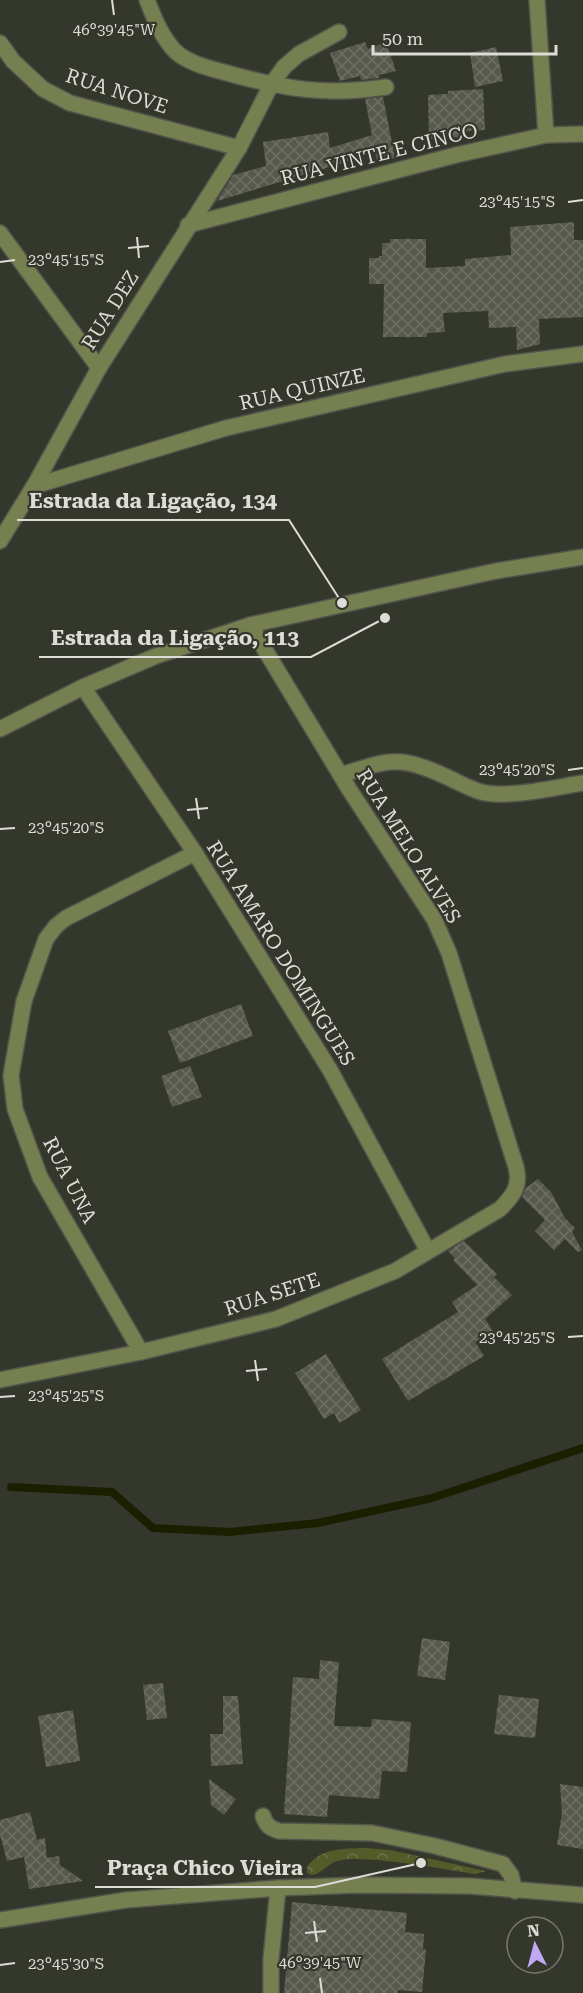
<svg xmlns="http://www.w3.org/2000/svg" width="583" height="1993" font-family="'Roboto Serif',serif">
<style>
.park{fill:url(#park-crowns)}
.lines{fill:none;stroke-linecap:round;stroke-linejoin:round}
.stream{stroke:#1a1f00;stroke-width:8}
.building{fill:url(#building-cross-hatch)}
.minor-casing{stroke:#52554b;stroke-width:18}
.minor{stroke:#767f4f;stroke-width:15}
.ticks{fill:none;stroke:#dcddd6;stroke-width:2}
.labels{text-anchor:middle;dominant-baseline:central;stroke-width:4.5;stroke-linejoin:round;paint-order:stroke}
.street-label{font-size:20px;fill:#dcddd6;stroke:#34372c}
.ticks-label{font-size:15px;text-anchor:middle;fill:#dcddd6;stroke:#34372c;stroke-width:4.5;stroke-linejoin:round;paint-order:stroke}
.leader{fill:none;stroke:#dcddd6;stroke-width:2}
.callout-dot{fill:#dcddd6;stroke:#34372c;stroke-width:2}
.callout-label{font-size:21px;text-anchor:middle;font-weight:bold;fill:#dcddd6;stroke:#34372c;stroke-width:4.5;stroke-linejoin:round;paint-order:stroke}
</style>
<defs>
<pattern id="park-crowns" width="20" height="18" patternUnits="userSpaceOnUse" patternTransform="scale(1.5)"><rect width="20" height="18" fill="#535c29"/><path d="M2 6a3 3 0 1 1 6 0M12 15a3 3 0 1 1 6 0" fill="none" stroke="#6b7347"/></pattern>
<pattern id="building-cross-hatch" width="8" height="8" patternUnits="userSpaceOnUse" patternTransform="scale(1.5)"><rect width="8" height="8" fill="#56594d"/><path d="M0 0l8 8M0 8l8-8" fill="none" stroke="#6e7066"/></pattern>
</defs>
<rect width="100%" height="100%" fill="#34372c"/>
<!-- park -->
<path class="park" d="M366 1848 390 1850 486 1871 476 1874C450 1870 358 1853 337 1861 328 1864 323 1872 313 1875L307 1873V1867C321 1847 344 1849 366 1848Z"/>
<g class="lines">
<!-- stream -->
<path class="stream" d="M11 1487 112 1492 153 1528 230 1532 318 1523 432 1498 583 1448"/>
</g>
<!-- building -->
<g class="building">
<path d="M365 42 368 49 386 42 396 71 379 75V78L361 80 360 76 340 81 330 53Z"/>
<path d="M496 47 503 81 475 87 470 53Z"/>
<path d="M483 89 485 130 467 131V137L429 139 428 95 448 94V91Z"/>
<path d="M383 97 395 158 377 161 375 153 356 157V159L217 201 233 175 266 166 263 142 328 132 330 148 372 135 365 99Z"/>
<path d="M574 222V240H583V317L539 319 540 344 517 350 516 327 489 328 488 311 443 313 445 332 427 333V337H383L384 284H369V258H379V256H382V243H390V239H426V268L465 266V259L511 255 510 227Z"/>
<path d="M241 1004 253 1036 180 1063 168 1031Z"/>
<path d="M190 1066 202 1097 172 1107 161 1076Z"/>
<path d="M538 1179 551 1192 565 1218 575 1228 572 1232 582 1250 578 1252 565 1239 554 1250 535 1231 545 1220 522 1197 526 1188Z"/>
<path d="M464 1241 497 1274 494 1277 512 1295 485 1319 493 1331 475 1342 484 1356 408 1401 382 1359 458 1312 452 1302 477 1285 453 1260 455 1258 448 1251Z"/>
<path d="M326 1354 361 1410 339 1423 334 1413 324 1419 295 1373Z"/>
<path d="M422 1638 450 1642 445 1680 417 1676Z"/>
<path d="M320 1660 339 1662 334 1726 371 1727 372 1719 411 1722 407 1772 382 1771 379 1799 329 1795 327 1817 284 1814 293 1677 319 1679Z"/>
<path d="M163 1683 167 1718 147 1720 143 1685Z"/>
<path d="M499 1695 539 1699 535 1738 494 1734Z"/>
<path d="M223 1696H238L243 1764 211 1766 210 1734H223Z"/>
<path d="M73 1710 80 1761 46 1767 38 1716Z"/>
<path d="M209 1779 236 1799 224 1815 211 1805Z"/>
<path d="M560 1784 583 1787V1849L557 1845 562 1813Z"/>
<path d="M30 1812 37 1840 45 1838 47 1858 59 1856 60 1865 83 1881 29 1889 24 1857 7 1861 0 1835V1820Z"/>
<path d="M292 1902 407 1913 405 1932 424 1934 423 1949 426 1950 422 1992 398 1990 397 1993H284Z"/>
</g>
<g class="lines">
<!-- minor casing -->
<g class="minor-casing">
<g id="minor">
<path d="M147 0C154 18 162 38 176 52 190 64 209 68 227 73 284 89 326 96 386 87"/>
<path d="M537 0 546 135"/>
<path d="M0 43 13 61 43 89 70 103 239 148"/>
<path d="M188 225 456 155 546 135 583 134"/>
<path d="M0 233 99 368"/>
<path d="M34 486 226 428 505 364 583 354"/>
<path d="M0 541 34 486 99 368 239 148 271 85 284 67 299 54 339 32"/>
<path d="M83 687 195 853 330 1070 428 1251"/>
<path d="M0 729 83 687 156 656 250 625 496 571 583 557"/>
<path d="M341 775C390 759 399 755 447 777 458 782 470 789 481 792 506 799 557 787 583 783"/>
<path d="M141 1352 40 1177 15 1109 11 1075 24 1001 46 939 56 926 66 918 195 853"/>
<path d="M0 1380 141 1352 276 1319 395 1271 500 1209C513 1196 521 1186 516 1167L449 953 434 919 349 789 250 625"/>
<path d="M263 1816C266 1825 269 1828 279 1831L372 1833 435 1846 503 1864 511 1875 515 1891"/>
<path d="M0 1920 126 1900 278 1888 359 1885 470 1886 583 1895"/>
<path d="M271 1993V1959L278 1888"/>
</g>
</g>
<!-- minor -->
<use href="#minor" class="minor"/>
</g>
<!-- ticks -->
<path class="ticks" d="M112 0 114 15M568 202 583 200M137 237 139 258M128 248 149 246M0 262 15 260M568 770 583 768M196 798 199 819M187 810 208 808M0 829 15 828M568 1337 583 1336M255 1360 258 1381M246 1371 267 1369M0 1397 15 1396M314 1921 317 1942M305 1933 326 1931M0 1965 15 1963M320 1978 322 1993"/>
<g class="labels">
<!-- street labels -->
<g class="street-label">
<text transform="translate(117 91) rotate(18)">RUA NOVE</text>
<text transform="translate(379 154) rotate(-14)">RUA VINTE E CINCO</text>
<text transform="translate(110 310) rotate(-58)">RUA DEZ</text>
<text transform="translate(302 389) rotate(-13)">RUA QUINZE</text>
<text transform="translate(409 846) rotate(58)">RUA MELO ALVES</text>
<text transform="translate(281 953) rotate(58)">RUA AMARO DOMINGUES</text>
<text transform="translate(70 1180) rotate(63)">RUA UNA</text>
<text transform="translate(272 1294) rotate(-18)">RUA SETE</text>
</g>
</g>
<g class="ticks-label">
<text x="114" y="35">46°39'45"W</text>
<text x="517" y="207">23°45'15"S</text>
<text x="66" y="265">23°45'15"S</text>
<text x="517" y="775">23°45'20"S</text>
<text x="66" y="833">23°45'20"S</text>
<text x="517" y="1343">23°45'25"S</text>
<text x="66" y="1401">23°45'25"S</text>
<text x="320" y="1968">46°39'45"W</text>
<text x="66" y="1969">23°45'30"S</text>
</g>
<!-- callouts -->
<path class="leader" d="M342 603L289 520H17M385 618L311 657H39M421 1863L315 1887H95"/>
<g class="callout-dot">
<circle cx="342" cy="603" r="6"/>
<circle cx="385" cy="618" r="6"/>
<circle cx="421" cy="1863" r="6"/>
</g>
<g class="callout-label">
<text x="153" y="508">Estrada da Ligação, 134</text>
<text x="175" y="645">Estrada da Ligação, 113</text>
<text x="205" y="1875">Praça Chico Vieira</text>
</g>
<!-- north arrow -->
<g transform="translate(535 1945) rotate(354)"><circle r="28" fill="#34372c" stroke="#777970" stroke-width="1.5"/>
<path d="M0-4.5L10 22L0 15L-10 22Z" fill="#bfa9f4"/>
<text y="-9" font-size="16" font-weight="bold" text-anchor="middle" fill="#dcddd6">N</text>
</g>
<!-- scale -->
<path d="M373 45v9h183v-9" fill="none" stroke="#dcddd6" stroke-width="3"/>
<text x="382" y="45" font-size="18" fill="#dcddd6" stroke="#34372c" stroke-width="4.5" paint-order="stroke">50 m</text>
</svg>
